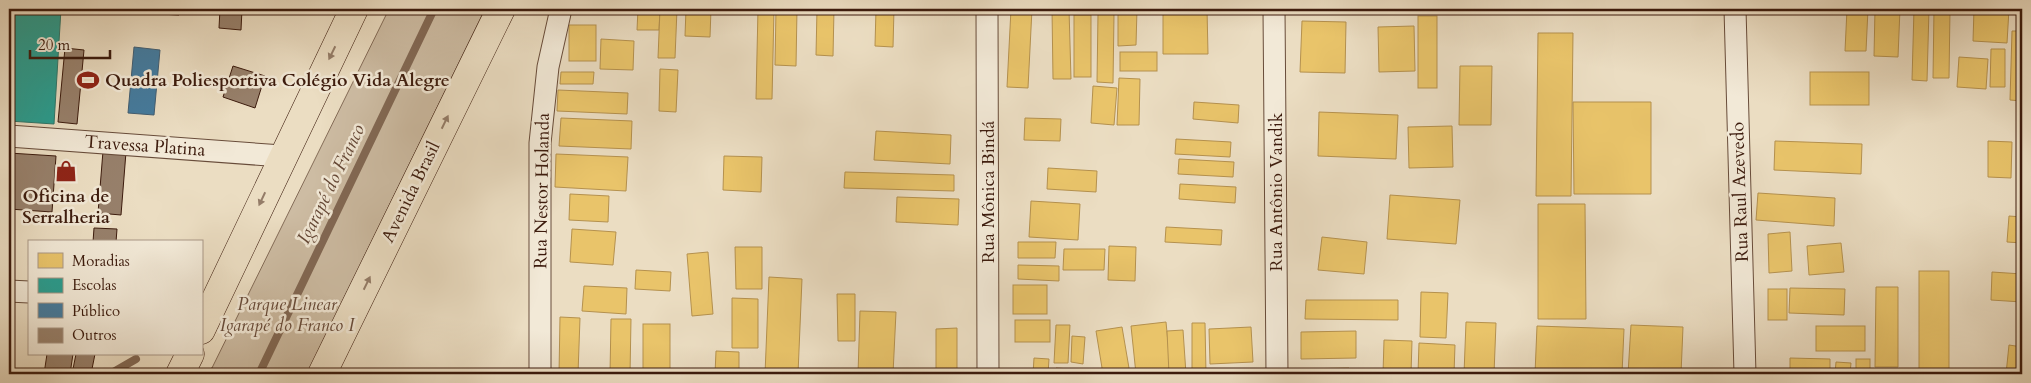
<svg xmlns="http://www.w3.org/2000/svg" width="2031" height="383" font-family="Cardo,serif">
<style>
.green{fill:#cdbca3;stroke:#846c58}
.homes{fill:#e9c46a;stroke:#b5914e}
.schools{fill:#2a9d8f;stroke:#2f7668}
.public{fill:#457b9d;stroke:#425e72}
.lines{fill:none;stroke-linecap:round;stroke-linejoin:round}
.stream{stroke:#826854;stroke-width:8}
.building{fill:#97806b;stroke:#3c1b0d}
.minor-casing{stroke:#684c3a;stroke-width:23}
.trunk-casing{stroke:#3c1b0d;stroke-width:29}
.path{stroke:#3c1b0d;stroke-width:3;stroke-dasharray:4 2.5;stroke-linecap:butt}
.minor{stroke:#f2e9d7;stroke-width:21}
.trunk{stroke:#ebddc2;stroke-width:28}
.oneway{fill:#947c68}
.labels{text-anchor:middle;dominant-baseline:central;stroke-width:5;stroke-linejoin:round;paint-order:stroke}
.poi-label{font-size:18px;font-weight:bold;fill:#3c1b0d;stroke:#f2e9d7;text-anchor:start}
.street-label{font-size:18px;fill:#3c1b0d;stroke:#f2e9d7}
.park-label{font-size:18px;font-style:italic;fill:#684b3a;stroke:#f2e9d7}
.water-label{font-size:19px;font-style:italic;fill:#654837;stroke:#f2e9d7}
</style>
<rect width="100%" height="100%" fill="#ebddc2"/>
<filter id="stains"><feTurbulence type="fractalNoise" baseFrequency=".004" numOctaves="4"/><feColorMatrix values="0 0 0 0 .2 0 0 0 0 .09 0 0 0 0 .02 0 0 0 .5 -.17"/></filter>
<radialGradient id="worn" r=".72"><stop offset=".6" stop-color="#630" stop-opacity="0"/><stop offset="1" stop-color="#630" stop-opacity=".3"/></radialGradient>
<!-- green -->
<path class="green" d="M389 9H485L307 374H209Z"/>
<!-- homes -->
<g class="homes">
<path d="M638 9H660L659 30H637Z"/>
<path d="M660 9H677L675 58H658Z"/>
<path d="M686 9H711L710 37 685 36Z"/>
<path d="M758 9H774L772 99H756Z"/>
<path d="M776 9H797L796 66 775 65Z"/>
<path d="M817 9H834L833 56 816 55Z"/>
<path d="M876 9H894L893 47 875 46Z"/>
<path d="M1011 9H1032L1028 88 1007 87Z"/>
<path d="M1052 9H1069L1071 79H1053Z"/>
<path d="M1118 9H1137L1136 45 1118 46Z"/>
<path d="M1163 9H1207L1208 54H1163Z"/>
<path d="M1847 9H1868L1866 51H1845Z"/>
<path d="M1875 9H1900L1898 57 1874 56Z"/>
<path d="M1914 9H1929L1927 81 1912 80Z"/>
<path d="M1934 9H1950L1949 78H1933Z"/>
<path d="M1974 9H2009L2007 43 1973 41Z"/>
<path d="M1098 14H1114L1113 83 1097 82Z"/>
<rect x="1074" y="15" width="17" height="62"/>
<rect x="1418" y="16" width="19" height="72"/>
<path d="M1302 21 1346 22 1345 73 1300 72Z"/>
<rect x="569" y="25" width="27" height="36"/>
<path d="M1414 26 1415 71 1379 72 1378 27Z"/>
<path d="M2012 31H2022V101L2010 100Z"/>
<path d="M1538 33H1573L1571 196H1536Z"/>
<path d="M601 39 634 41 633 70 600 69Z"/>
<path d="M1991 49H2005V87H1990Z"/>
<rect x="1120" y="52" width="37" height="19"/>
<path d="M1959 57 1988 59 1986 89 1957 87Z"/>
<path d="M1460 66H1492L1491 125H1459Z"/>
<path d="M660 69 678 70 676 112 659 111Z"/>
<path d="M561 72H594L593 84H560Z"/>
<rect x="1810" y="72" width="59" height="33"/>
<path d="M1119 78 1140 79 1139 125H1117Z"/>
<path d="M1093 86 1117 88 1114 125 1091 123Z"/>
<path d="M558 90 628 93 627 114 557 111Z"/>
<path d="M1194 102 1239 105 1238 123 1193 119Z"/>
<path d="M1573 102H1651V194H1574Z"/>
<path d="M1319 112 1398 115 1396 159 1318 156Z"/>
<path d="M561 118 632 121 631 149 559 146Z"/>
<path d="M1025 118 1061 119 1060 141 1024 140Z"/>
<path d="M1452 126 1453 167 1409 168 1408 127Z"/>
<path d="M876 131 951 135 950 164 874 160Z"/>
<path d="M1176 139 1231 142 1230 157 1175 154Z"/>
<path d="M1775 141 1862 144 1861 174 1774 170Z"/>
<path d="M1988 141 2012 142 2011 178 1988 177Z"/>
<path d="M556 154 628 157 626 191 555 187Z"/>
<path d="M724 156 762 157 761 192 723 190Z"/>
<path d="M1179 159 1234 162 1233 177 1178 174Z"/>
<path d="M1048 168 1097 171 1096 192 1047 189Z"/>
<path d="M845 172 954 175V191L844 188Z"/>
<path d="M1180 184 1236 187 1235 203 1179 199Z"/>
<path d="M1758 193 1835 198 1834 226 1756 220Z"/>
<path d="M570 194 609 196 608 222 569 220Z"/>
<path d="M1390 195 1460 200 1456 244 1387 239Z"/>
<path d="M897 197 959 199 958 225 896 222Z"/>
<path d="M1031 201 1080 204 1078 240 1029 237Z"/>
<path d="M1538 204H1585L1586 319H1538Z"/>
<path d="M2009 216 2022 217V243L2007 242Z"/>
<path d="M1166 227 1222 230 1221 245 1165 242Z"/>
<path d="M572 229 616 232 613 265 570 262Z"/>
<path d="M1790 232 1792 271 1769 273 1768 234Z"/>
<path d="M1322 237 1367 242 1364 274 1318 270Z"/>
<path d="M1018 242H1056L1055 258H1018Z"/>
<path d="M1841 243 1844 272 1809 275 1807 246Z"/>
<path d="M1109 246 1136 247 1135 281 1108 280Z"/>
<path d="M735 247H762V289H736Z"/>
<path d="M1064 249H1105L1104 270H1063Z"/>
<path d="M708 252 713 314 692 316 687 254Z"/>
<path d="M1018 265 1059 266V281L1018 279Z"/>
<path d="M636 270 671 272 670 291 635 289Z"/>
<rect x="1919" y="271" width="30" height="103"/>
<path d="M1992 272 2022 274V302L1991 300Z"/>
<path d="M769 277 802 279 798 374H765Z"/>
<rect x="1013" y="285" width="34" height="29"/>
<path d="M584 286 627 288 626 314 582 311Z"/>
<path d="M1876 287H1898V367H1875Z"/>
<path d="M1790 288 1845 289 1844 315 1789 313Z"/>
<rect x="1768" y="289" width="19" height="31"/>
<path d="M1421 292 1448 293 1446 338 1420 337Z"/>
<path d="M837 294H855V341H838Z"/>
<path d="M732 298 758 299V348H732Z"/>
<path d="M1306 300H1398V320L1305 319Z"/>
<path d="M860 311 896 312 893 374H858Z"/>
<path d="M560 317 580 318 578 374H559Z"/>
<path d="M611 319H631L630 374H610Z"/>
<rect x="1015" y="320" width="35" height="22"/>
<path d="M1166 322 1171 374H1136L1131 326Z"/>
<path d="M1466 322 1496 323 1494 374H1464Z"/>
<path d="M1192 323H1205L1206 374H1192Z"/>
<rect x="643" y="324" width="27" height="50"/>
<path d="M1056 325H1070L1068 363H1054Z"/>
<path d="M1631 325 1683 327 1681 374H1628Z"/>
<path d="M1537 326 1624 329 1622 374H1535Z"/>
<rect x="1816" y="326" width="49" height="25"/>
<path d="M1122 327 1130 374H1103L1096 331Z"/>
<path d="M1251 327 1253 362 1210 364 1209 329Z"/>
<path d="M957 328V374H936V329Z"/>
<path d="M1183 330 1186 374H1169L1167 331Z"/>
<path d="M1356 331V358L1301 359V332Z"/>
<path d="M1072 336 1085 337 1083 364 1071 362Z"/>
<path d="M1384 340 1412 341 1411 374H1383Z"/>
<path d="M1419 343 1455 345 1454 374H1418Z"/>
<path d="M2009 345 2022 347V374H2006Z"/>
<path d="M716 351 739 352V374H715Z"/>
<path d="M1034 358 1049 359 1048 374H1033Z"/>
<path d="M1790 358 1830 359V374H1790Z"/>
<rect x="1856" y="359" width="14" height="15"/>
<path d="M1836 362 1851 363 1850 374H1835Z"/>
<path d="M1056 368 1071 369V374H1055Z"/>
<path d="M1349 368V374H1299V369Z"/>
</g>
<!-- schools -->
<path class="schools" d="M9 9H61L54 124 9 121Z"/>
<!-- public -->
<path class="public" d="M134 47 160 50 154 115 128 113Z"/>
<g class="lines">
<!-- stream -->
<g class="stream">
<path d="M110 374 136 359"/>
<path d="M259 374 434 9"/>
</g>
</g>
<!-- building -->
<g class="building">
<path d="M160 9H179V15L159 14Z"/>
<path d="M220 9H242L241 30 219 28Z"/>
<path d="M65 48 84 50 77 124 58 122Z"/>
<path d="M233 66 265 76 255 108 223 97Z"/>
<path d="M103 151 126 152 121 215 98 213Z"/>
<path d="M9 153 56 156 52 212 9 209Z"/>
<path d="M94 228 117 229 116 242H93Z"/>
<path d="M47 354H73L70 374H44Z"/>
<path d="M76 354H95L91 374H72Z"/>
</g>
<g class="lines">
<!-- minor casing -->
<g class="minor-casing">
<g id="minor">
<path d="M987 9 988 374"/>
<path d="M1274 9 1277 374"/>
<path d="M1735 9 1745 374"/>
<path d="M9 136 282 156"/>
<path d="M9 291 29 292"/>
<path d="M540 374V143L548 67 561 9"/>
</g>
</g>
<!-- trunk casing -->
<g class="trunk-casing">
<g id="trunk">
<path d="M201 330 354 9"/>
<path d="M180 374 190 354"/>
<path d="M322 374 501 9"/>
</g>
</g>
<!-- path -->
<path class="path" d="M211 369 223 374"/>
<!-- minor -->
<use href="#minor" class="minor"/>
<!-- trunk -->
<use href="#trunk" class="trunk"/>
</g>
<!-- one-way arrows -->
<defs><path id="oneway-solid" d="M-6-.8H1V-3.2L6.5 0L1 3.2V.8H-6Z" transform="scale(1.25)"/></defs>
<g class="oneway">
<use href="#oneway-solid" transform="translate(332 53) rotate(116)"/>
<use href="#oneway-solid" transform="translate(445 122) rotate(-64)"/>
<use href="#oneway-solid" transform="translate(262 199) rotate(115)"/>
<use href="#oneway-solid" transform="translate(367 283) rotate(-64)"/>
</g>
<!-- icons -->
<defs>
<g id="stadium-bare" transform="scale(1.725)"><path d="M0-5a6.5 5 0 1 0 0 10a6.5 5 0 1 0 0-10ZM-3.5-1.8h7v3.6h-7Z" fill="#8f2418" stroke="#f2e9d7" stroke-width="2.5" paint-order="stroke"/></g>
<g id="shop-bare" transform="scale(1.725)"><path d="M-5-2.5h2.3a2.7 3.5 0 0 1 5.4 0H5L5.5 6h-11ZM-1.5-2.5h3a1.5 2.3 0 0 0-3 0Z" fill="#8f2418" stroke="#f2e9d7" stroke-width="2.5" paint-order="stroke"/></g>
</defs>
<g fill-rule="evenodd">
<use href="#stadium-bare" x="88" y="80"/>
<use href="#shop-bare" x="66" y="171"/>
</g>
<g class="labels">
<!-- poi labels -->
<g class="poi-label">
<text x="105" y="80">Quadra Poliesportiva Colégio Vida Alegre</text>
<text x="66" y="196" text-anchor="middle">Oficina de<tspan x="66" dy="21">Serralheria</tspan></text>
</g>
<!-- street labels -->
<g class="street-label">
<text transform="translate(145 146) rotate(4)">Travessa Platina</text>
<text transform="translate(542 191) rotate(-89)">Rua Nestor Holanda</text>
<text transform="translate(411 192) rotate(-64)">Avenida Brasil</text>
<text transform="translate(988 192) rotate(-90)">Rua Mônica Bindá</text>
<text transform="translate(1276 192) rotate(-90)">Rua Antônio Vandik</text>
<text transform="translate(1740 192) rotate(-92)">Rua Raul Azevedo</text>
</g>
<!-- park labels -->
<g class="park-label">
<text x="287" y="304">Parque Linear<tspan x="287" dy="21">Igarapé do Franco I</tspan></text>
</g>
<!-- water labels -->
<g class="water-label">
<text transform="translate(331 184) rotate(-64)">Igarapé do Franco</text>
</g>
</g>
<!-- margin -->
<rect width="2031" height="383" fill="none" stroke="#ebddc2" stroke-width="30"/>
<rect x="10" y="10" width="2011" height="363" fill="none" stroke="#3c1b0d" stroke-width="2.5"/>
<rect x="15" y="15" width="2001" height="353" fill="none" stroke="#3c1b0d"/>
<!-- legend -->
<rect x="28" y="240" width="175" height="115" fill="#f2e9d7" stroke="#a99786"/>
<rect x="38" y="253" width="25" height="15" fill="#e9c46a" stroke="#a99786"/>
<text x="72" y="266" font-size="15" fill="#3c1b0d">Moradias</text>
<rect x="38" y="278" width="25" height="15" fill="#2a9d8f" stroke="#a99786"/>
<text x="72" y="290" font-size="15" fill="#3c1b0d">Escolas</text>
<rect x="38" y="303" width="25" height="15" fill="#457b9d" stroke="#a99786"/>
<text x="72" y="316" font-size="15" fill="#3c1b0d">Público</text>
<rect x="38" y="328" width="25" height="15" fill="#97806b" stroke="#a99786"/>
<text x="72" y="340" font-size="15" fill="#3c1b0d">Outros</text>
<!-- scale -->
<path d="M30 50v8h80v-8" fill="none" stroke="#3c1b0d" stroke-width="2.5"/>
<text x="38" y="50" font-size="15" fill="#3c1b0d" stroke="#f2e9d7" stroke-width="4" paint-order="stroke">20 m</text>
<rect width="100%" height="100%" filter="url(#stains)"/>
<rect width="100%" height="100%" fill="url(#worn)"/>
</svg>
